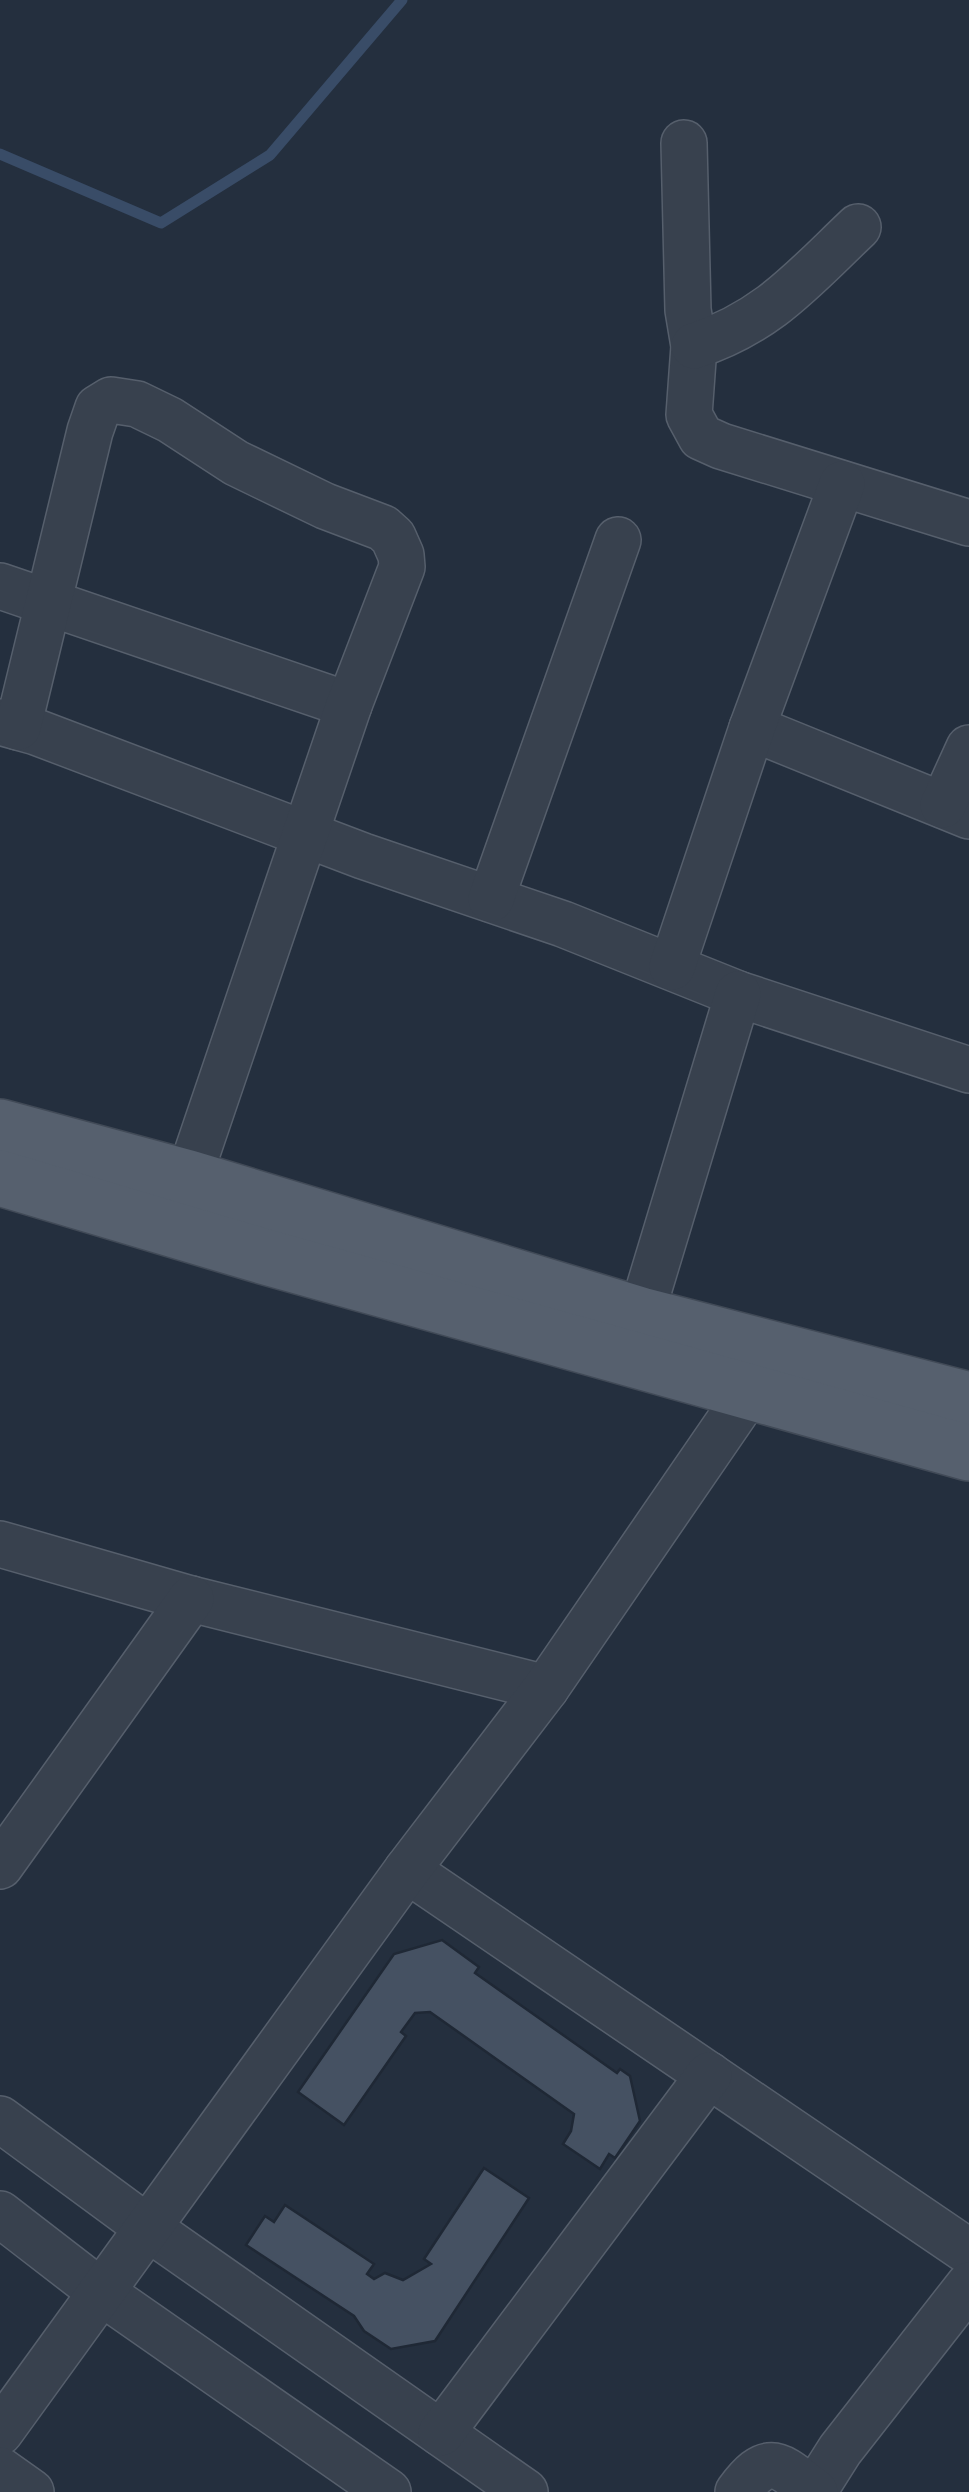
<svg xmlns="http://www.w3.org/2000/svg" width="969" height="2492" font-family="'Work Sans',sans-serif">
<style>
.lines{fill:none;stroke-linecap:round;stroke-linejoin:round}
.stream{stroke:#394c67;stroke-width:11}
.building{fill:#455162;stroke:#1f2835;stroke-width:2.5}
.minor-casing{stroke:#565f6c;stroke-width:48}
.major-casing{stroke:#414a57;stroke-width:58}
.minor{stroke:#38414e;stroke-width:45}
.major{stroke:#56606e;stroke-width:55}
</style>
<rect width="100%" height="100%" fill="#242f3e"/>
<g class="lines">
<!-- stream -->
<path class="stream" d="M0 154 161 223 270 155 402 0"/>
</g>
<!-- building -->
<g class="building">
<path d="M442 1940 479 1967 475 1973 617 2073 620 2069 630 2076 640 2121 615 2158 609 2154 600 2169 563 2144 571 2131 574 2114 430 2012 415 2013 401 2032 406 2036 344 2125 298 2092 394 1954Z"/>
<path d="M484 2168 529 2198 435 2341 391 2349 364 2331 354 2316 246 2245 265 2216 274 2222 285 2205 374 2264 367 2274 374 2279 385 2273 403 2280 431 2264 424 2259Z"/>
</g>
<g class="lines">
<!-- minor casing -->
<g class="minor-casing">
<g id="minor">
<path d="M684 143 688 310 694 346 689 415 701 437 721 446 969 523"/>
<path d="M694 346C768 322 803 279 858 227"/>
<path d="M0 586 349 705"/>
<path d="M0 722 36 732 363 856 563 924 738 994 969 1070"/>
<path d="M18 727 90 431 98 408 111 400 137 404 170 420 236 463 325 506 383 528 393 537 401 555 402 567 349 705 178 1209"/>
<path d="M752 728 969 816"/>
<path d="M943 805 969 748"/>
<path d="M491 899 618 540"/>
<path d="M672 967 752 728 842 484"/>
<path d="M641 1315 738 994"/>
<path d="M0 1544 191 1599 546 1688"/>
<path d="M0 1866 191 1599"/>
<path d="M407 1870 969 2252"/>
<path d="M0 2119 148 2228 525 2492"/>
<path d="M0 2214 101 2292 388 2492"/>
<path d="M0 2432 407 1870 546 1688 767 1366"/>
<path d="M441 2433 709 2075"/>
<path d="M0 2470 31 2492"/>
<path d="M814 2491 840 2450 969 2285"/>
<path d="M738 2492C769 2450 779 2465 815 2492"/>
</g>
</g>
<!-- major casing -->
<g class="major-casing">
<g id="major">
<path d="M0 1127 189 1178 641 1315 969 1400"/>
<path d="M0 1178 259 1255 969 1453"/>
</g>
</g>
<!-- minor -->
<use href="#minor" class="minor"/>
<!-- major -->
<use href="#major" class="major"/>
</g>
</svg>
